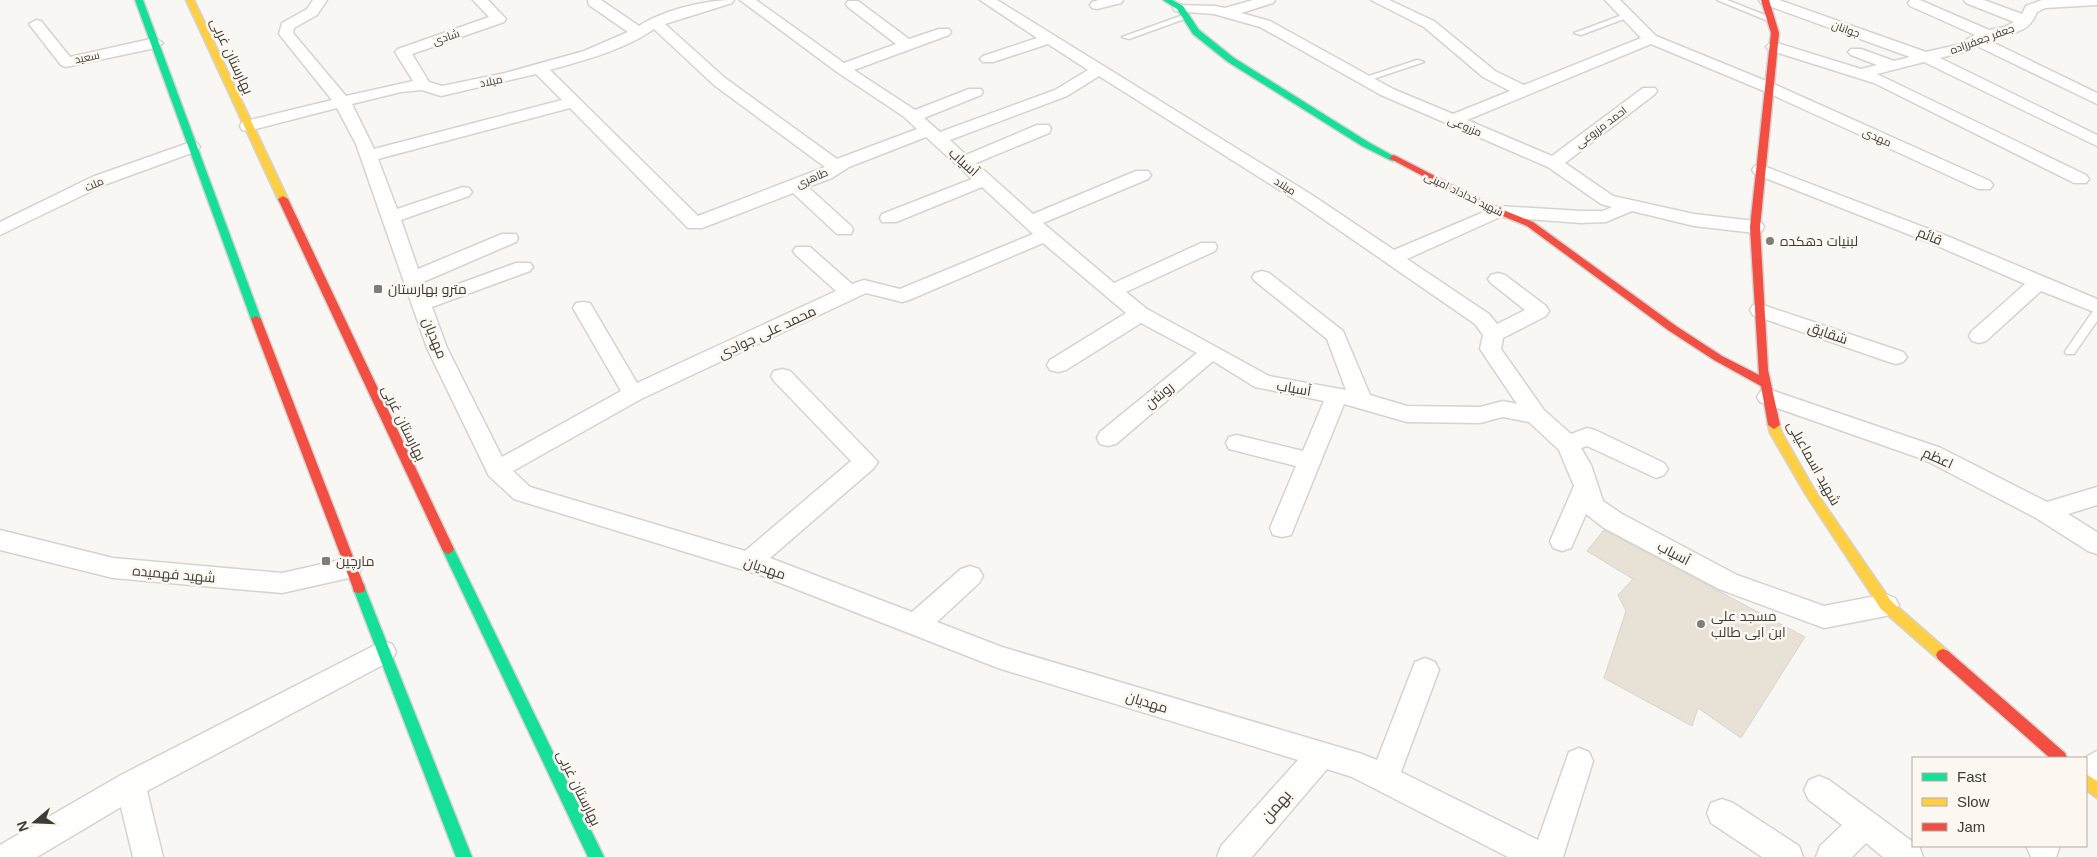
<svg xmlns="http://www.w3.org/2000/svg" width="2097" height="857" font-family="Helvetica,Cairo,sans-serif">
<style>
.building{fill:#e8e1d6;stroke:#d6d4d2}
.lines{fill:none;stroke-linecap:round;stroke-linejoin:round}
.lane-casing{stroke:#d5d3d1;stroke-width:3}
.street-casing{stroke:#d5d3d1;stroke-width:3}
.fast-casing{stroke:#d5d3d1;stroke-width:3}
.slow-casing{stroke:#d5d3d1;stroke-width:3}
.jam-casing{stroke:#d5d3d1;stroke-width:3}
.lane{fill:#fefefd;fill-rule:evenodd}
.street{fill:#fefefd;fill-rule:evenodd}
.fast{fill:#16e098;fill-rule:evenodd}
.slow{fill:#ffcf43;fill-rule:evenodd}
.jam{fill:#f24e42;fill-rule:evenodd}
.poi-dot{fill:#7f7d7a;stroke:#fcf7f1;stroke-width:2}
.labels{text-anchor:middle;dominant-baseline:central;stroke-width:5;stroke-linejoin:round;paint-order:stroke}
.far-street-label{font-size:11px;fill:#3d3c39;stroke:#fcf7f1}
.street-label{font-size:14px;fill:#3d3c39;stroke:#fcf7f1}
.poi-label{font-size:14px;fill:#3d3c39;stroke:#fcf7f1;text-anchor:start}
.near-street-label{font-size:16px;fill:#3d3c39;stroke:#fcf7f1}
</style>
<rect width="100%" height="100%" fill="#f9f7f4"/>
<!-- building -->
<path class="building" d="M1604 530 1805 637 1741 738 1698 708 1692 726 1604 678 1626 611 1618 595 1633 579 1587 551Z"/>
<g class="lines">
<!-- lane casing -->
<g class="lane-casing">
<g id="lane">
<path d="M1717 0H1727L1775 19 1768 21Z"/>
<path d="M1625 14 1632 16 1581 35 1574 33Z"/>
<path d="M1183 15 1190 17 1129 39 1122 37Z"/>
<path d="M1417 60 1424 62 1367 81 1360 79Z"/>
<path d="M2097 310V321L2074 354H2066L2065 352 2066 350 2093 311Z"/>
</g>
</g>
<!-- street casing -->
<g class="street-casing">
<g id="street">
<path d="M313 0H327L317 15 294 28 293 33 346 96 413 81 395 52 398 49 489 17 473 0H488L506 19 504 22 412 54 429 82 442 86 505 73 584 51 628 32 589 5 588 0H601L639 26C663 10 705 0 734 0L732 3 665 24 725 78 837 159 917 129 903 116 837 72 740 0H756L844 63 896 44 848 7 846 4 848 1H858L909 39 939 29H949L951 32 949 35 854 70 915 110 969 89H981L983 92 981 95 924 118 940 132 1055 90 1088 70 1048 44 993 62H983L980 59 983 56 1037 38 980 0H997L1312 195 1394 250 1498 206 1581 211H1603L1612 207 1601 204 1548 167 1381 95 1260 27 1214 14 1175 11 1173 8 1175 5 1215 6 1225 8 1253 0H1275L1273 3 1241 13 1270 21 1393 89 1453 114 1510 91 1483 77 1424 27 1371 0H1389L1434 21 1495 71 1524 85 1641 38 1605 0H1620L1656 36 1776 85 1990 181 1993 185 1990 189H1978L1764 91 1651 44 1467 120 1552 156 1643 88H1655L1657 91 1655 94 1565 163 1613 196 1694 214 1755 221 1762 223 1764 227 1762 231 1755 233 1694 226 1632 211 1606 222 1581 223 1500 217 1407 259 1489 314 1497 324 1525 310 1491 283 1488 279 1491 275 1498 273 1505 275 1546 306 1549 311 1546 316 1503 338 1501 349 1544 410 1571 434 1587 428 1595 430 1664 463 1668 469 1664 475 1656 478 1587 446 1581 448 1591 465 1603 501 1622 514 1737 575 1824 606 1886 594 1895 598 1899 605 1895 612 1886 616 1824 628 1719 589 1604 528 1586 514 1571 548 1562 551 1553 548 1550 541 1574 486 1559 450 1529 422 1503 417 1480 423 1407 422 1344 404 1291 535 1282 537 1273 535 1270 528 1296 466 1229 449 1226 443 1229 437 1237 435 1303 451 1324 401 1255 387 1213 361 1116 444 1108 446 1100 444 1097 438 1100 432 1197 353 1141 323 1066 370 1058 372 1050 370 1047 365 1050 360 1126 313 1043 243 909 300 902 302 866 293 641 399 513 471 530 487 745 551 851 461 774 381 771 376 774 371 782 369 790 371 878 462 874 468 770 558 912 612 961 569 970 566 979 569 983 576 979 583 937 622 1002 647 1359 753 1377 760 1415 662 1425 658 1435 662 1439 670 1401 772 1538 840 1569 752 1579 748 1589 752 1593 761 1563 857H1508L1352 777 1327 769 1252 857H1217L1221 846 1298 760 998 668 760 575 514 499 489 476 427 348 356 144 337 108 248 131 242 130 240 126 242 122 332 100 279 34 282 23 307 9ZM654 29 714 85 825 167 698 216 550 70C585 60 624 50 654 29ZM536 74 562 100 374 149 352 104 401 92 422 90 441 96ZM1099 76 1300 203 1475 324 1483 335 1480 349 1517 404 1503 401 1480 407 1407 406 1370 395 1343 331 1269 273 1262 271 1255 273 1252 277 1255 281 1327 339 1346 390 1269 376 1147 309 1126 292 1215 251 1217 247 1215 243H1201L1114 283 1043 223 1148 179 1151 175 1148 171H1136L1033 214 976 163 1049 133 1051 129 1049 125H1037L966 155 950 140 1067 96ZM570 108 688 228H702L793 193 837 234H851L853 230 851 226 808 187 832 178 849 167 926 137 972 179 882 214 880 218 882 222H896L982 187 1033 234 900 289 864 280 852 284 810 247H796L793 251 796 255 836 291 637 383 590 303 583 302 576 303 573 308 621 391 502 457 447 348 432 307 530 271 533 267 530 263H516L428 295 423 282 516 242 518 238 516 234H502L418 269 401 220 469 196 472 192 469 188 463 187 397 209 378 159Z"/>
<path d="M1099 0H1123L1121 3 1097 9 1092 8 1090 5 1092 2Z"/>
<path d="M1759 0H1779L1926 52 1957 45 1975 35 1910 6 1908 3 1910 0H1920L1989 30 2004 27 2014 22 1966 3 1964 0H1984L2022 14 2026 6 2042 0H2097V5L2045 8 2037 12C2027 37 2009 31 1988 40L2097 93V104L1977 46 1967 51 1940 58 2097 135V146L1924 62 1877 74 2086 175 2089 179 2086 183H2074L1874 83 1769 50 1766 47 1769 44 1774 42 1861 69 1877 65 1851 55 1848 52 1851 49H1861L1894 61 1910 57 1761 3Z"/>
<path d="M36 20 41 21 70 57 155 38 163 43 155 48 66 67 61 65 29 24Z"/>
<path d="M191 142 197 143 200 147 197 151 104 185 0 235V222L92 177Z"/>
<path d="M1761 165 1947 236 2097 299V313L2041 291 1986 341 1979 343 1972 341 1969 336 1972 331 2025 284 1933 244 1755 174 1752 170 1755 166Z"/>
<path d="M1760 304 1903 352 1907 357 1903 362 1896 364 1889 362 1753 315 1750 310 1753 305Z"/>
<path d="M1768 389 1941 448 2047 502 2097 487V505L2068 514 2097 532V554L2088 551 2036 518 1925 460 1760 402 1757 397 1760 392Z"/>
<path d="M0 530 113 558 282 573 349 558 358 561 362 568 358 575 349 578 282 593 113 578 0 550Z"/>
<path d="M383 641 392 644 396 652 392 660 147 791 163 857H133L121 807 37 857H0V845L121 775Z"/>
<path d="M2097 751V787L2086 791V758H2084Z"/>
<path d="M1819 776 1829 780 1913 842V846H1919L1923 857H1883L1866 843 1852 857H1816L1820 846 1842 825 1809 800 1804 790 1809 780Z"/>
<path d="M1722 799 1733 803 1799 846 1803 857H1762L1711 823 1707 813 1711 803Z"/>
<path d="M2026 846H2060L2056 857H2031Z"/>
</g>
</g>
<!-- fast casing -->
<g class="fast-casing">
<g id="fast">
<path d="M135 0H143L261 319 260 321 256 322 251 319Z"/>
<path d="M1163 0H1172L1183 6 1199 30 1234 58 1368 142 1397 158 1393 161 1390 160 1362 146 1228 62 1193 34 1177 9Z"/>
<path d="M448 544 452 546 454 549 604 857H588L442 549 444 546Z"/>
<path d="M359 583 364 584 365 588 472 857H456L353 588 354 584Z"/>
</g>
</g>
<!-- slow casing -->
<g class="slow-casing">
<g id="slow">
<path d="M186 0H194L288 199 286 201 283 202 278 199Z"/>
<path d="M1774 421 1778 422 1782 433 1814 489 1891 601 1948 651 1950 655 1948 659 1943 661 1938 659 1881 609 1806 495 1770 433 1768 425Z"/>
<path d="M2086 774 2097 781V798L2086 790Z"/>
</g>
</g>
<!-- jam casing -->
<g class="jam-casing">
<g id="jam">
<path d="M1761 0H1769L1779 33 1760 227 1768 370 1780 425 1774 429 1768 425 1761 386 1714 360 1668 330 1527 226 1485 209 1389 158 1393 155 1396 156 1491 205 1533 222 1676 326 1722 356 1759 375 1750 227 1771 33Z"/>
<path d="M283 196 288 199 454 549 452 552 448 554 444 552 442 549 278 199Z"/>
<path d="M256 316 261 319 365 588 364 592 359 593 354 592 353 588 251 319Z"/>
<path d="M1943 649 1948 651 2065 753 2067 758H2050L1938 659 1936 655 1938 651Z"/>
</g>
</g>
<!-- lane -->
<use href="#lane" class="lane"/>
<!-- street -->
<use href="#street" class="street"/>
<!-- fast -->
<use href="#fast" class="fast"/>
<!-- slow -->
<use href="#slow" class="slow"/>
<!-- jam -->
<use href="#jam" class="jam"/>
</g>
<!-- markers -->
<g class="poi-dot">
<circle cx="1770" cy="241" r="5"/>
<rect x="373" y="284" width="10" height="10" rx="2.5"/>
<rect x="321" y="556" width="10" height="10" rx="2.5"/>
<circle cx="1701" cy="624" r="5"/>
</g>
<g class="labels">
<!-- far-street labels -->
<g class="far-street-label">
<text transform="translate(1846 29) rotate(20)">جوانان</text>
<text transform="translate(446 37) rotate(-19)">شادی</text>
<text transform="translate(1982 39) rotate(-20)">جعفر جعفرزاده</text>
<text transform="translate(87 57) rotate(-12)">سعید</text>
<text transform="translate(491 81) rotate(-12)">میلاد</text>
<text transform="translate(1465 126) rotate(23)">مزروعی</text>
<text transform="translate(1601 127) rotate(-37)">احمد مزروعی</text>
<text transform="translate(1877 137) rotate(24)">مهدی</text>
<text transform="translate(812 178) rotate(-23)">طاهری</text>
<text transform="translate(94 184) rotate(-24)">ملت</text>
<text transform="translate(1285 186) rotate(32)">میلاد</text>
<text transform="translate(1464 194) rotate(26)">شهید خداداد امینی</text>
</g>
<!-- street labels -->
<g class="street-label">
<text transform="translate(232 56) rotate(65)">بهارستان غربی</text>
<text transform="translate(964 162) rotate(42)">آسیاب</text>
<text transform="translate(1930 236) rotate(22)">قائم</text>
<text transform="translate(767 332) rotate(-25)">محمد علی جوادی</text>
<text transform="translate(1828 333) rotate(19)">شقایق</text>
<text transform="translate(435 338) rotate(68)">مهدیان</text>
<text transform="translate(1294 388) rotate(10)">آسیاب</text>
<text transform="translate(1159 395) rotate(-40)">روشن</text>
<text transform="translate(404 423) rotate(64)">بهارستان غربی</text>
<text transform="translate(1938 458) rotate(24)">اعظم</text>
<text transform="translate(1814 463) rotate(61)">شهید اسماعیلی</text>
<text transform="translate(1674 553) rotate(28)">آسیاب</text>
<text transform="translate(765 568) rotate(19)">مهدیان</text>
<text transform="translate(174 574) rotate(5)">شهید فهمیده</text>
<text transform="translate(1147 702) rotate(17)">مهدیان</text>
<text transform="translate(579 788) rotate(64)">بهارستان غربی</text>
</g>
<!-- poi labels -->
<g class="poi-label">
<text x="1780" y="241">لبنیات دهکده</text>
<text x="388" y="289">مترو بهارستان</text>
<text x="336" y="561">مارچین</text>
<text x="1711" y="616">مسجد علی<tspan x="1711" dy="16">ابن ابی طالب</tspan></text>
</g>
<!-- near-street labels -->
<g class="near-street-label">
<text transform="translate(1276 806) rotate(-49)">بهمن</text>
</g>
</g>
<!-- legend -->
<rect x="1912" y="757" width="175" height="90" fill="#fcf7f1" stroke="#b0aca7"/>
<rect x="1922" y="773" width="25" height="8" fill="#16e098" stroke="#b0aca7"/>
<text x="1957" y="782" font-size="15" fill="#3d3c39">Fast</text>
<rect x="1922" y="798" width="25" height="8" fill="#ffcf43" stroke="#b0aca7"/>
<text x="1957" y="807" font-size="15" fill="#3d3c39">Slow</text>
<rect x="1922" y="823" width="25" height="8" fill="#f24e42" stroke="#b0aca7"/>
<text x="1957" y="832" font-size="15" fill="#3d3c39">Jam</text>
<!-- north arrow -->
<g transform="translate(35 822) rotate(251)" stroke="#fcf7f1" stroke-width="4" paint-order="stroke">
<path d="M0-4L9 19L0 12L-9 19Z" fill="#3d3c39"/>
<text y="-8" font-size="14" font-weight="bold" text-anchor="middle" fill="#3d3c39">N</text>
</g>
</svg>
